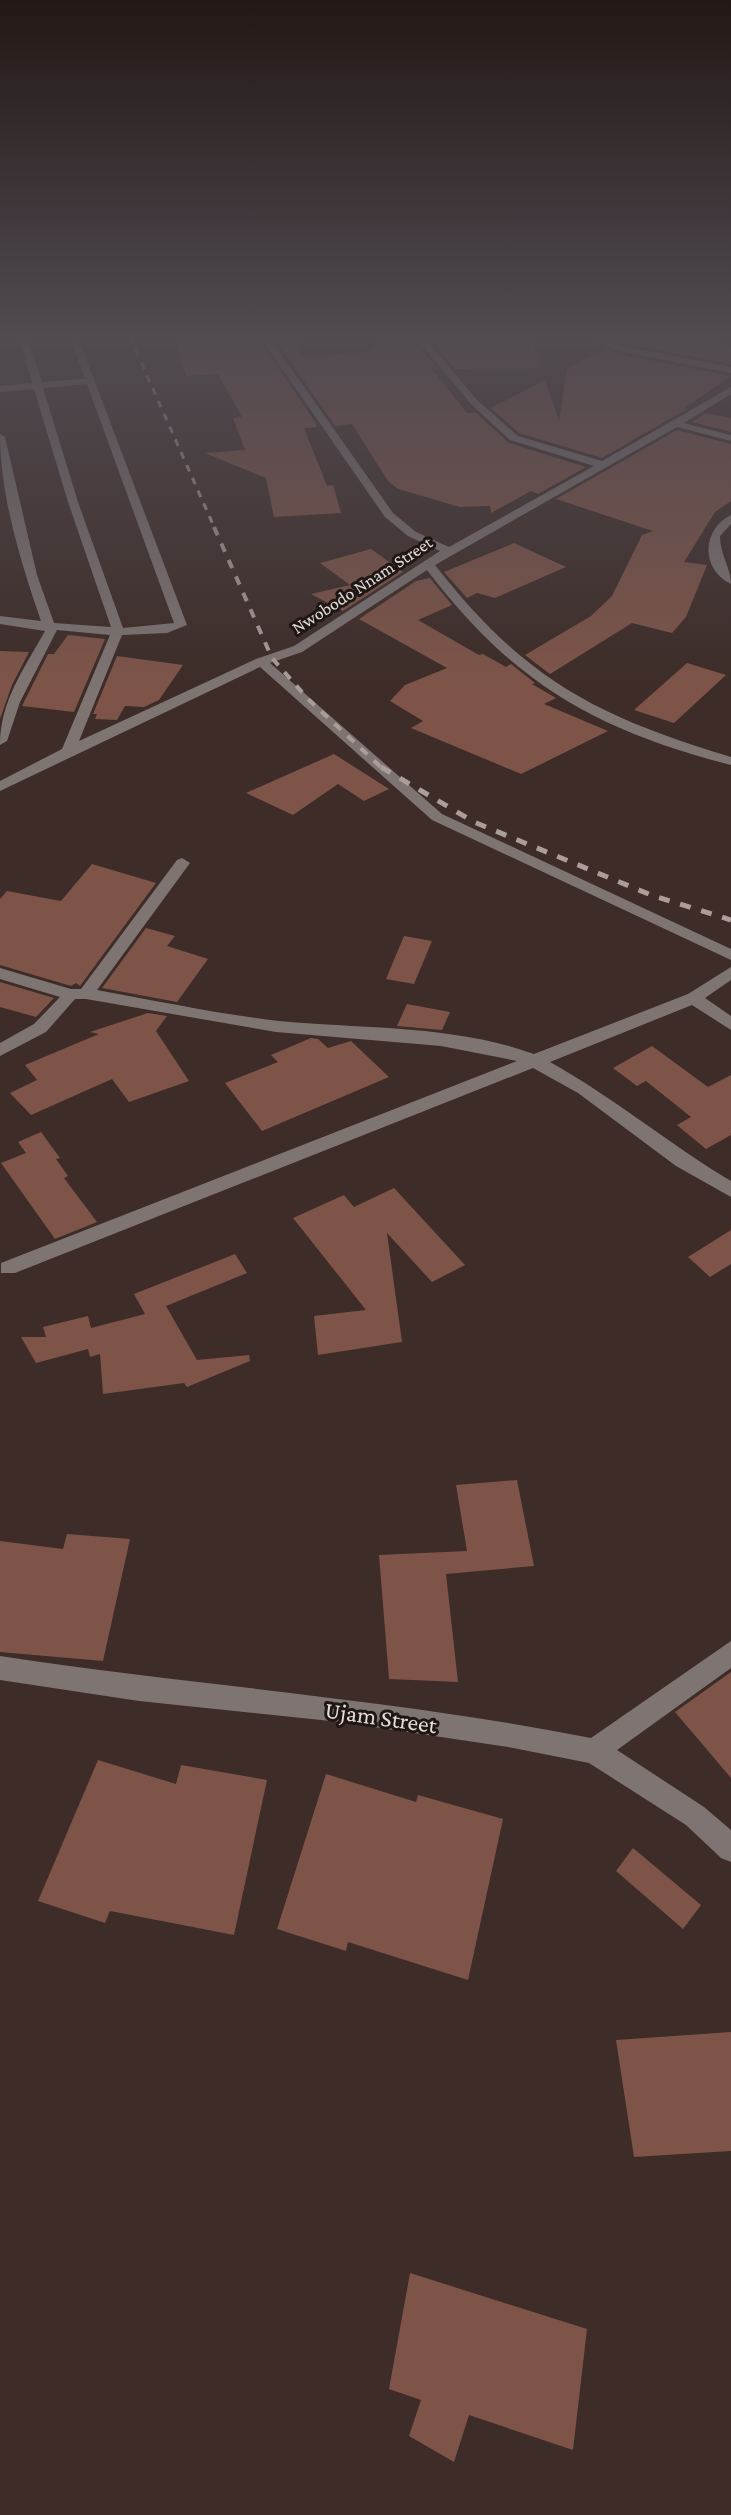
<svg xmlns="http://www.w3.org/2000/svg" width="731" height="2515" font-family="'Crimson Pro',serif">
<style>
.building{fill:#7e5448}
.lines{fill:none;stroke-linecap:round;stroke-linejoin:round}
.minor{fill:#7e7573;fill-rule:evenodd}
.rail-far2{stroke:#ab9e9a;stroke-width:3;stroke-dasharray:7 7;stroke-linecap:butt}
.rail-far1{stroke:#ab9e9a;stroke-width:4;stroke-dasharray:9 9;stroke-linecap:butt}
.rail{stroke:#ab9e9a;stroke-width:5;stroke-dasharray:11 11;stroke-linecap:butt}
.labels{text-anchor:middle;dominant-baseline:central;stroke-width:6;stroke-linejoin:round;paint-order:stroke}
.far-street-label{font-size:18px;fill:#e7dcd9;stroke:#1e1714}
.near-street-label{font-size:24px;fill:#e7dcd9;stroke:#1e1714}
</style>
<rect width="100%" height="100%" fill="#3d2c27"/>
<!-- building -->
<g class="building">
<path d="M174 337H257L315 422 317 427 304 428 327 486 333 485 341 513 274 517 266 478 205 453 245 450 233 418 242 417 218 374 186 376Z"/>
<path d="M273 337H299L300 357 368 352 379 341H414L438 369H432L467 413H476L509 443 586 467 538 494 531 491 491 513 490 506 460 507 398 489 388 481 352 424 335 426Z"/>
<path d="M607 337H692L731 346V364L622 343Z"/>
<path d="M531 338 541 368 455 369 431 341Z"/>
<path d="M604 348 618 354 731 376 685 408 687 409 602 458 519 433 491 408 545 380 559 421 567 369 598 352 604 353Z"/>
<path d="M706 413 731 418V432L692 422Z"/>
<path d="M677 430 731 444V501L715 512 684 562 707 565 686 617 672 633 632 623 550 674 525 655 591 616 612 596 642 535 653 531 556 499Z"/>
<path d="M514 543 566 567 495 598 477 593 467 598 444 572Z"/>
<path d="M371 549 403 572 343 611 311 594 350 585 320 563Z"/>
<path d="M430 578 452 605 418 620 479 655 483 654 506 667 511 664 535 683 532 684 556 698 544 704 608 731 521 774 411 728 423 721 390 701 405 685 447 668 359 619 416 581Z"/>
<path d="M68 635 105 639 74 712 22 706 48 654H54Z"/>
<path d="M0 651 29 652 12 685 0 719Z"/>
<path d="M117 656 183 665 159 700 144 707 125 706 117 720 95 719 97 714H93Z"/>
<path d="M687 663 726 675 674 723 634 710Z"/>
<path d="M334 754 389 789 364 801 338 784 293 815 246 793Z"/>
<path d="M92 864 156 883 80 986 76 983 71 986 0 965V899L7 891 61 901Z"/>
<path d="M146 928 175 936 167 946 208 959 177 1002 102 988Z"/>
<path d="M404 936 432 941 414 984 386 979Z"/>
<path d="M0 982 54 998 36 1017 0 1007Z"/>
<path d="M407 1004 450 1012 442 1030 397 1026Z"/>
<path d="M148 1013 167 1016 156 1031 189 1081 129 1102 112 1079 31 1115 10 1093 37 1080 25 1065 99 1034 90 1032Z"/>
<path d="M311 1038 318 1039 328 1048 351 1041 389 1077 262 1131 225 1083 278 1062 271 1055Z"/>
<path d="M652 1046 708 1087 731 1075V1135L706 1149 677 1125 691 1117 646 1081 637 1086 613 1068Z"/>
<path d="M41 1132 60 1158 56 1159 68 1176 64 1178 97 1222 55 1239 1 1163 26 1153 18 1142Z"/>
<path d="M394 1188 465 1265 432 1282 387 1233 402 1342 318 1355 314 1316 366 1310 293 1218 344 1195 354 1207Z"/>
<path d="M731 1230V1264L710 1277 688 1257Z"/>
<path d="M235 1254 247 1273 166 1306 197 1360 249 1355 250 1361 187 1387 184 1383 103 1394 100 1354 90 1357 88 1349 36 1363 21 1337H46L43 1327 88 1316 91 1328 145 1314 134 1294Z"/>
<path d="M517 1480 534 1566 446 1574 458 1682 389 1679 379 1555 467 1551 456 1485Z"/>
<path d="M67 1534 130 1539 103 1661 0 1652V1541L63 1549Z"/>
<path d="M731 1672V1778L675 1712Z"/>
<path d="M98 1760 176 1784 181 1765 267 1780 234 1935 110 1911 105 1923 38 1901Z"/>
<path d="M326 1774 416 1802 418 1795 503 1819 468 1980 348 1942 346 1951 277 1929Z"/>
<path d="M633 1848 701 1905 683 1929 616 1871Z"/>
<path d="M731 2032V2151L634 2157 616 2040Z"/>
<path d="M410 2273 587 2329 573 2450 469 2415 454 2462 409 2436 421 2400 389 2389Z"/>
</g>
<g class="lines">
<!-- minor -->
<g class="minor">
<path d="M19 337H27L42 382 85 379 70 337H78L187 625 167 633 122 635 79 741 256 659 294 646 440 551 408 536 385 517 260 337H269L393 513 416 532 449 547 594 466 510 440 471 404 415 337H424L477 400 518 436 602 461 731 387V394L684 423 731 435V441L677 427 435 565C523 678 595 716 731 757V765C595 730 513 683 427 570L302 652 270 663 442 814 731 949V960L432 820 260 667 0 791V781L62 749 110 635 57 630 20 702 7 741 0 745C0 701 24 669 45 631L0 624V616L41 621C21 563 0 496 0 434L5 437 37 575 54 623 111 627 68 502 34 389 0 392V386L32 383ZM87 384 174 623 123 628 78 502 43 388Z"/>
<path d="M587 337H599L621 346 731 367V373L619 351Z"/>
<path d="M731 515V524L720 536C720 555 731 568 731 584 700 569 702 529 731 515Z"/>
<path d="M182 858 190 863 97 990C158 1001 218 1014 279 1021 363 1029 455 1025 534 1054L688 994 731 967V980L705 998 731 1016V1030L692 1005 550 1062C613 1097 669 1144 731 1181V1197L676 1166 578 1093 533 1068 15 1273H1V1263L517 1061 441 1046 276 1032 86 999H75L46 1032 0 1056V1043L34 1024 60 997 0 979V968L71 989H81L177 860Z"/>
<path d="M731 1641V1668L617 1750 704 1807 731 1830V1862L721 1858 686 1825 589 1763 508 1747 340 1722 139 1701 0 1680V1656C197 1686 395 1699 591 1738Z"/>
</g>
<!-- rail-far2 -->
<path class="rail-far2" d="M130 337 215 529"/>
<!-- rail-far1 -->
<path class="rail-far1" d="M214 527 272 658 309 700 383 769"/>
<!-- rail -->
<path class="rail" d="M381 767 474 822 651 895 731 920"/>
</g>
<!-- sky -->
<linearGradient id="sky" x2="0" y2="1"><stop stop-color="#221815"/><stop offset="0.49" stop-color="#514b52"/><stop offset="1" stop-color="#514b52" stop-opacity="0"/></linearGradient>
<rect width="731" height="689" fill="url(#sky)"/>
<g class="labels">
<!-- far-street labels -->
<g class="far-street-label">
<text transform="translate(362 585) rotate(-33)">Nwobodo Nnam Street</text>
</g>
<!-- near-street labels -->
<g class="near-street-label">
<text transform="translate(381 1717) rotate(8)">Ujam Street</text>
</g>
</g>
</svg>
